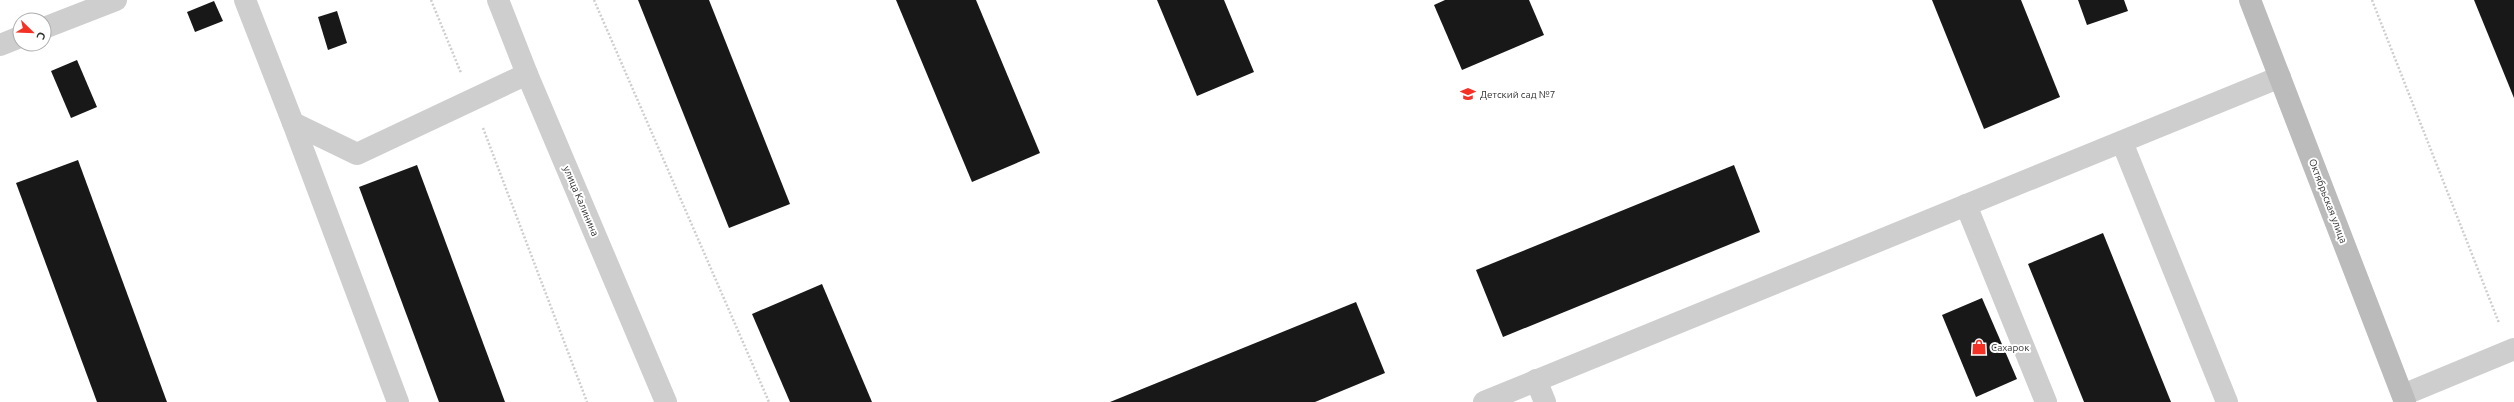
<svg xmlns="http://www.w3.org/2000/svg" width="2514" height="402" font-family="Ubuntu,sans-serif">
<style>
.building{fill:#181818}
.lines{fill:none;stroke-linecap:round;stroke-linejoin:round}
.path{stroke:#cecece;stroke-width:2.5;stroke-dasharray:2 2;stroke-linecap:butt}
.lane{stroke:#cecece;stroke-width:22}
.street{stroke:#cecece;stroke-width:22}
.secondary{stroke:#bbb;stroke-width:22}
.labels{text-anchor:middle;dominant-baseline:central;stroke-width:4;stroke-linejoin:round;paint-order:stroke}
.poi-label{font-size:10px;fill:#313131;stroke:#fff;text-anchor:start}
.street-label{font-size:10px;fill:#313131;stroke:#fff}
</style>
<rect width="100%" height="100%" fill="#fff"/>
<!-- building -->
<g class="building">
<path d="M638 0H709L790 204 729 228Z"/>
<path d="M896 0H976L1040 153 972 182Z"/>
<path d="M1157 0H1224L1254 72 1197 96Z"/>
<path d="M1445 0H1529L1544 35 1462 70 1434 5Z"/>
<path d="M1932 0H2021L2060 97 1984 129Z"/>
<path d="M2078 0H2124L2128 11 2087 25Z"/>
<path d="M2474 0H2514V98Z"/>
<path d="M214 1 223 21 195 32 187 12Z"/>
<path d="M337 11 347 43 328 50 318 17Z"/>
<path d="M77 60 97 107 71 118 51 71Z"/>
<path d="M78 160 167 402H97L16 183Z"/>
<path d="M417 165 505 402H439L359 187Z"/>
<path d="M1734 165 1760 232 1503 337 1476 270Z"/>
<path d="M2103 233 2171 402H2084L2028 264Z"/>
<path d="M822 284 872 402H790L752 314Z"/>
<path d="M1982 298 2017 379 1976 397 1942 315Z"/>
<path d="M1356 302 1385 373 1315 402H1110Z"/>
</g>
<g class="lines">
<!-- path -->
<g class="path">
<path d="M431 0 461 73"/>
<path d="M594 0 769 402"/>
<path d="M2372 0 2499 323"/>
<path d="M483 128 587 402"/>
</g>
<!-- lane -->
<g class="lane">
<path d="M245 0 293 123 357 154 527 74"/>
<path d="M44 28 116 0"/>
<path d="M0 45 20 37"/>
<path d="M293 123 398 402"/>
<path d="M2122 142 2227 402"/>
<path d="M1966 205 2046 402"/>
<path d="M1536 380 1545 402"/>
<path d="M2403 395 2514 349"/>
<path d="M1484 402 2280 77"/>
</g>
<!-- street -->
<path class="street" d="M498 0 527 74 666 402"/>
<!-- secondary -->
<path class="secondary" d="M2250 0 2405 402"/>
</g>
<!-- icons -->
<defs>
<g id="school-bare" transform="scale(1.2)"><path d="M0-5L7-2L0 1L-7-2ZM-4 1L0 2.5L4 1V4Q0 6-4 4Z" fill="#f53025" stroke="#fff" stroke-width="2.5" paint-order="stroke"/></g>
<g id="shop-bare" transform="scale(1.2)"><path d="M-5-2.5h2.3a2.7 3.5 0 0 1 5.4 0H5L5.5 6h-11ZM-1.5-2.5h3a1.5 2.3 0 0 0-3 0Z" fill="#f53025" stroke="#fff" stroke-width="2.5" paint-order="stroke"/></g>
</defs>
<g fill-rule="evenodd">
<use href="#school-bare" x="1468" y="94"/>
<use href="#shop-bare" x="1979" y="347"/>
</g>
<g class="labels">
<!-- poi labels -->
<g class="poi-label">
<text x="1480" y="94">Детский сад №7</text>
<text x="1991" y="347">Сахарок</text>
</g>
<!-- street labels -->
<g class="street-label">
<text transform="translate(581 201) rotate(67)">улица Калинина</text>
<text transform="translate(2328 201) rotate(69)">Октябрьская улица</text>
</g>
</g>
<!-- north arrow -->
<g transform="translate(32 32) rotate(113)"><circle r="19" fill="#ffffff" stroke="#adadad"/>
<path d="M0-3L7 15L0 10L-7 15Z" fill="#f53025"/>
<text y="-6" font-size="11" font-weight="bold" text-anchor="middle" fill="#313131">С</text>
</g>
</svg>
